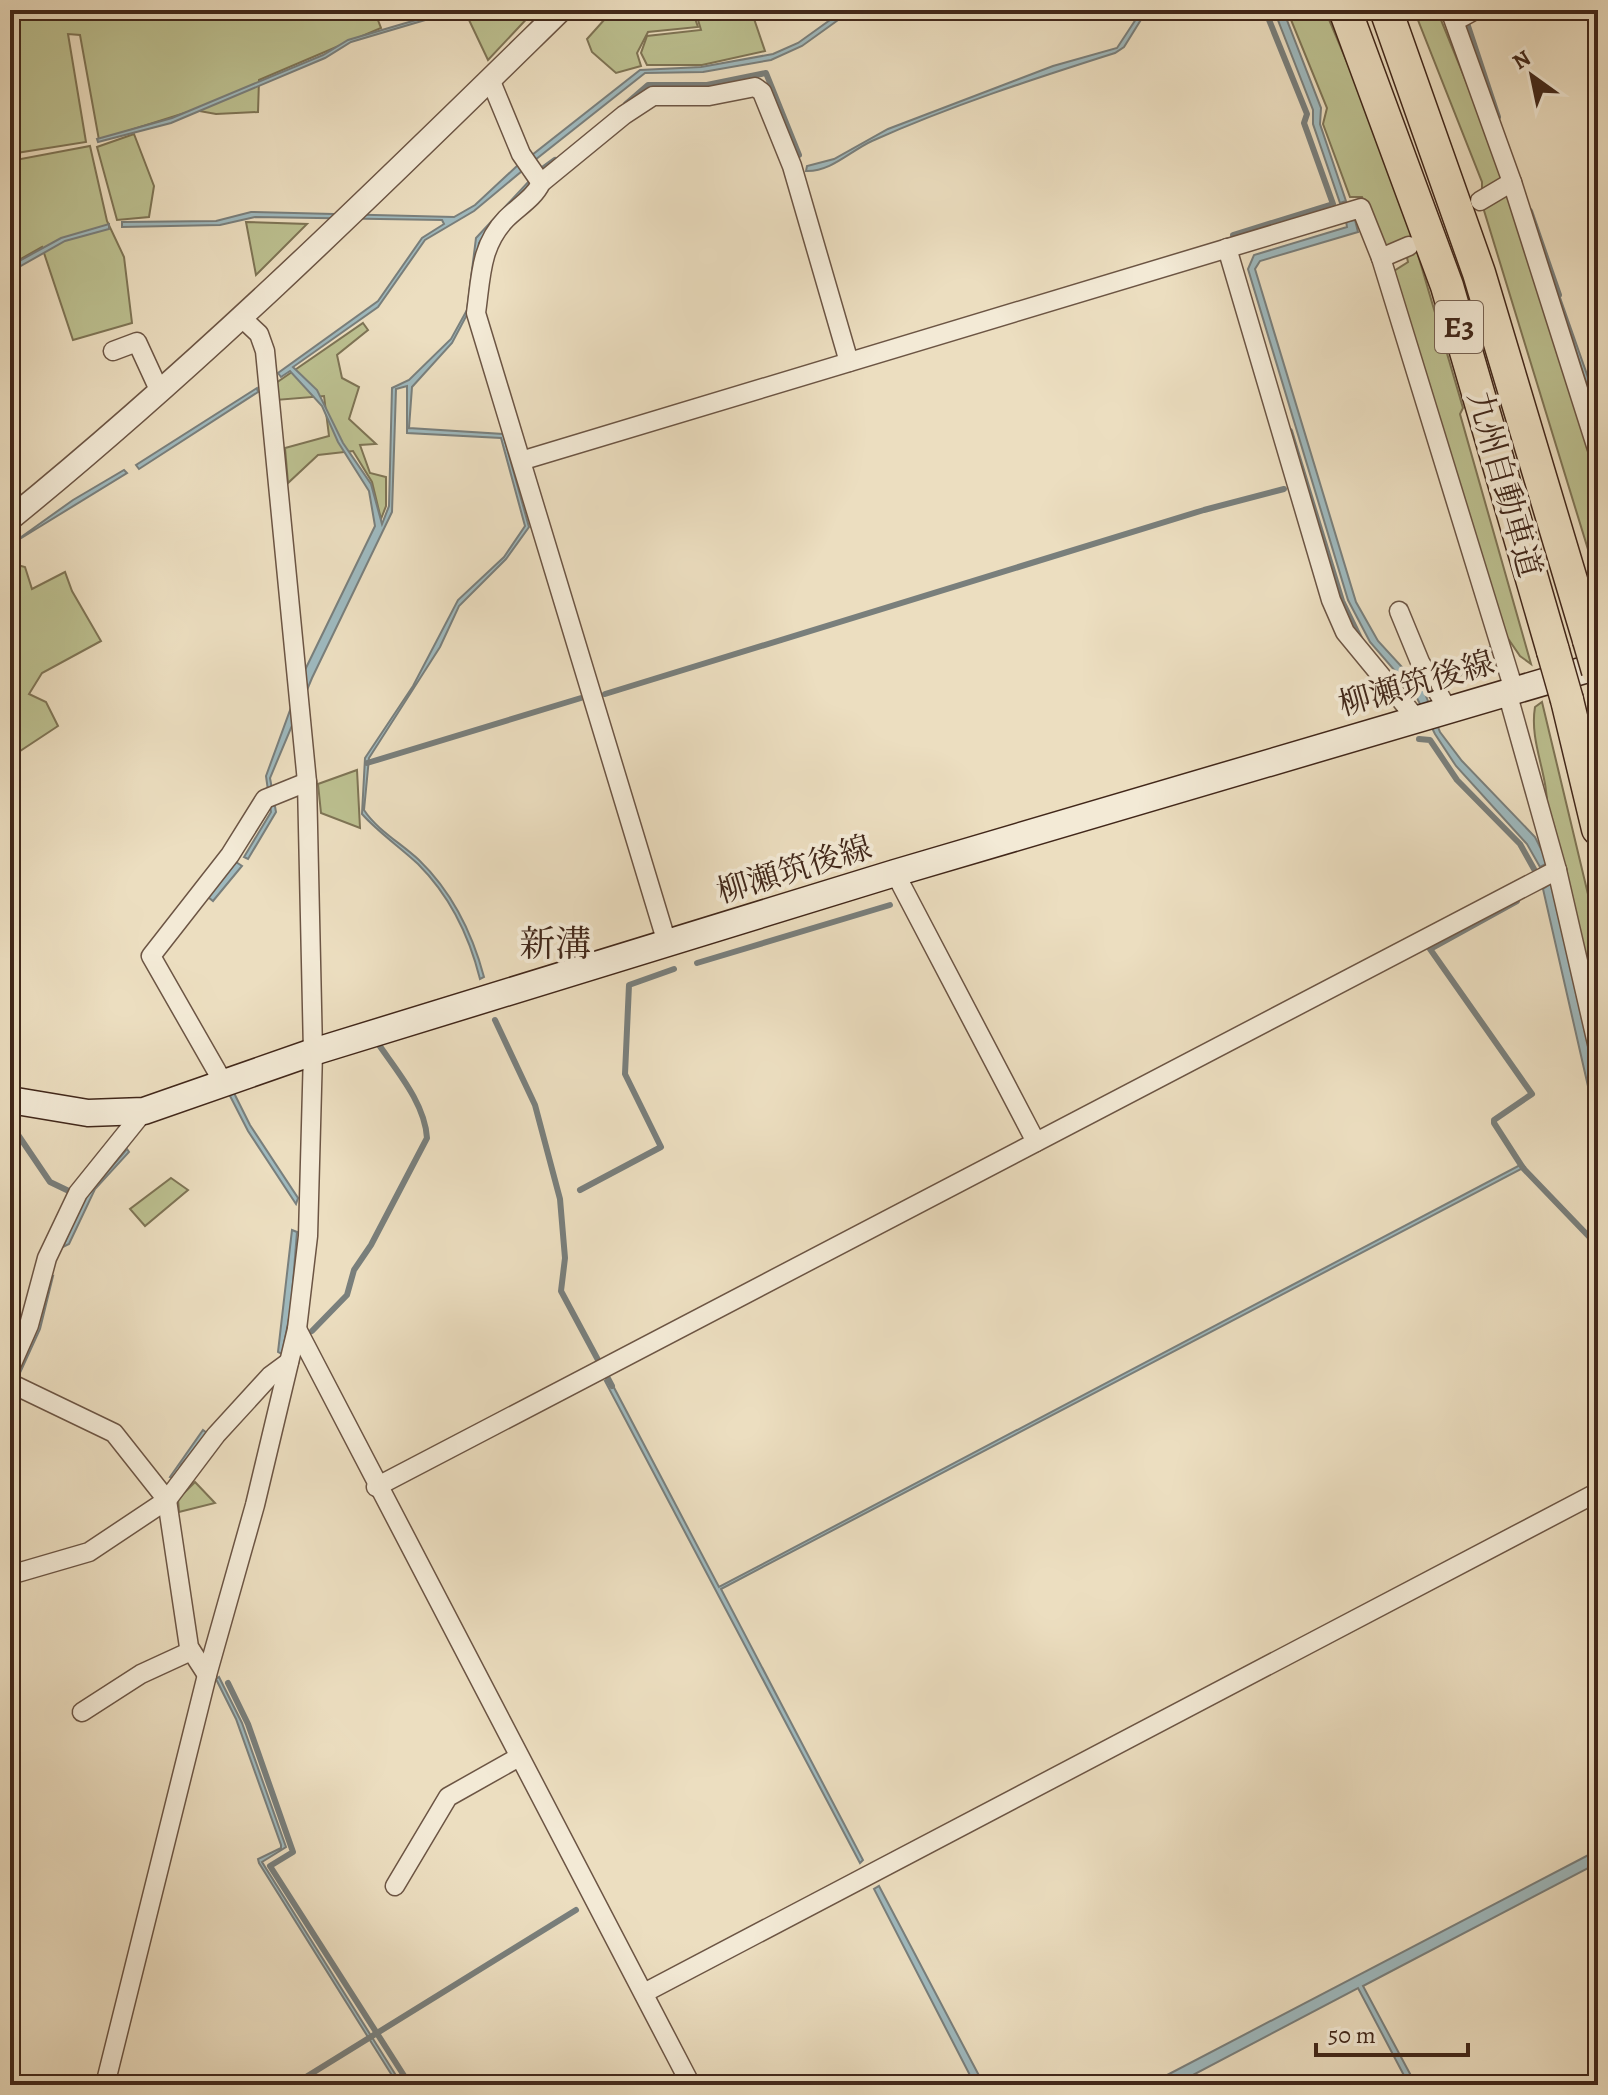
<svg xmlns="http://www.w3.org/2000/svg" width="1608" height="2095" font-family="Alegreya,'Noto Serif JP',serif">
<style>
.green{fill:#bcc090;stroke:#7e7455;stroke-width:2}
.water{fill:#9eb9be;stroke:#797f7c;stroke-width:2}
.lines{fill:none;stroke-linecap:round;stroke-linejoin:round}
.stream{stroke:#797f7c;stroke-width:6}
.minor-casing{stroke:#6c5544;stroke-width:21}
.tertiary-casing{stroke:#6c5544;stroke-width:25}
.secondary-casing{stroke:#41271a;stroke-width:29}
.motorway-casing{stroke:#41271a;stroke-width:35}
.minor{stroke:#f3ead6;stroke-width:18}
.tertiary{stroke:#f3ead6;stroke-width:22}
.secondary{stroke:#f3ead6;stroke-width:26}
.motorway{stroke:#ecdec0;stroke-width:32}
.motorway-bridge-casing{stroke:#41271a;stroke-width:35;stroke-linecap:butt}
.motorway-bridge{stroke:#ecdec0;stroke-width:32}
.labels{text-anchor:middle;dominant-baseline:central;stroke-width:8;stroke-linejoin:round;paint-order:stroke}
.shield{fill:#f3ead6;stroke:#766252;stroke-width:2}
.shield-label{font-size:30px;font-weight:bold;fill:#41271a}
.street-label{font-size:32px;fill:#41271a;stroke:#f3ead6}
.quarter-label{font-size:36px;fill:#41271a;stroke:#f3ead6}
</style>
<rect width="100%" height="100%" fill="#ecdec0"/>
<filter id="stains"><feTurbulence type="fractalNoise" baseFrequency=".0025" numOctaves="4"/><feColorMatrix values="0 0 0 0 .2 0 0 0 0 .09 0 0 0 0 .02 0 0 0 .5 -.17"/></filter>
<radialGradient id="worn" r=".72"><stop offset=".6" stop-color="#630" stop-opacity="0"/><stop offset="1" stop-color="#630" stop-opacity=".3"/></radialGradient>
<!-- green -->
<g class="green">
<path d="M10 10H374L381 28 259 80 258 112 216 114 194 110 99 140 80 35 68 34 86 142 10 154Z"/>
<path d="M492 10H535L488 60 469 20Z"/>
<path d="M613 10H692L698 27 648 32 637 53 641 66 616 73 592 52 587 39Z"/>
<path d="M695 10H751L765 51 702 65H647L641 53 647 36 701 30Z"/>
<path d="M1287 10H1325L1377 133 1414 239 1385 252 1362 197H1350L1323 124 1327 108Z"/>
<path d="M1414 10H1437L1507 182 1482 196V182Z"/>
<path d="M134 134 154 186 149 217 117 220 97 147Z"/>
<path d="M90 146 107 221 124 257 132 323 73 340 42 247 10 265V161Z"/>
<path d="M1509 188 1598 479V582L1482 204Z"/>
<path d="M246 222 307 224 256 275Z"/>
<path d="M1416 248 1463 408 1460 414 1531 664 1520 656 1505 634 1394 271 1408 262 1406 253Z"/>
<path d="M363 323 368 330 337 355 342 378 359 387 349 419 376 444 360 445 370 473 386 477V506L381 519 372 482 353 451 318 455 288 483 285 448 329 436 324 396 276 400V383Z"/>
<path d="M10 563 25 567 32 589 65 572 72 591 101 641 42 673 29 694 46 702 58 726 14 755 10 752Z"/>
<path d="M1542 702 1598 936V1020L1547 811C1549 775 1529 743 1535 707Z"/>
<path d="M357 770 360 828 321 813 318 784Z"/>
<path d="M171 1178 188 1190 145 1226 130 1209Z"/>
<path d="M195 1482 215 1503 179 1512 178 1499Z"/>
</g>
<!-- water -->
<g class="water">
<path d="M450 10H459L351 42 325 58 171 123 98 142 97 139 172 118 323 55 348 40Z"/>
<path d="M844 10H852L802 46 771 60 703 72 645 73 535 160 532 155 640 70 701 67 773 54 798 43Z"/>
<path d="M1142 10H1147L1124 47 1115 53C1033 79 950 106 872 141 850 151 831 172 806 171L807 166 834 159 888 129 1053 66 1117 48Z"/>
<path d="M1274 10H1283L1321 108 1320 124 1346 201 1340 203 1313 124V110Z"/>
<path d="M518 165 522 171 474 211 425 240 378 307 293 367 317 390 343 443 371 484 382 524 389 506 392 388 409 380 451 339 467 310 476 238 530 180 533 182 479 243 470 309 452 343 412 387 409 428 503 434 529 527 506 559 459 606 440 647 369 758 364 810C377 830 402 844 419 860 453 893 472 932 484 977L480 979C469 935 450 896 418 864 400 847 379 833 362 814L365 758 413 686 458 600 504 557 525 526 501 438 407 433V386L396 389 392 512 312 678 270 778 276 812 248 859 244 857 271 812 266 776 304 672 375 526 369 491 338 442 322 406 290 371 281 377 278 373 378 301 422 238 444 224 442 220 255 217 220 225 122 227V222L216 221 251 212 454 217 475 205Z"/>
<path d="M1355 220 1358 232 1260 261 1255 269 1356 602 1378 641 1424 691 1440 732 1462 761 1535 837 1548 863 1540 867 1527 844 1456 766 1435 734 1415 694 1370 642 1348 600 1248 269 1254 255 1347 227 1346 221Z"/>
<path d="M109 224V229L65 241 10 272V266L61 238Z"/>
<path d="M1557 289 1598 406V421Z"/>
<path d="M257 388 258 392 139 469 136 465Z"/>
<path d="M124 470 127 473 10 545 73 500Z"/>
<path d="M1490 647 1492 651 1449 684 1445 681Z"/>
<path d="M236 862 242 866 213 901 208 897Z"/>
<path d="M1555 881 1598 1088V1130L1543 889Z"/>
<path d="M231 1087 250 1125 298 1198 296 1204 248 1131 227 1090Z"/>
<path d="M127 1149 129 1152 95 1189 69 1244 63 1247 81 1203Z"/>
<path d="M1522 1164 1525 1167 721 1589 863 1860 860 1863 605 1381 610 1380 719 1587Z"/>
<path d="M292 1230 297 1232 291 1308 282 1354 278 1352Z"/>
<path d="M53 1276 40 1329 19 1375 14 1373 49 1277Z"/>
<path d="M203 1430 207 1433 181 1465 175 1479 170 1477Z"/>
<path d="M219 1677 242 1723 286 1847 262 1862 402 2085H398L259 1863 258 1859 281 1848V1845L236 1719 216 1679Z"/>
<path d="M1598 1850V1863L1363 1986 1416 2085H1409L1358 1988 1174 2085H1148Z"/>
<path d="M879 1886 984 2085H975L874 1889Z"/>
</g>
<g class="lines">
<!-- stream -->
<g class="stream">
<path d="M1465 17 1498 117"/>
<path d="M626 104 648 85H707L766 73 799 155"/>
<path d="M544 168 555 160"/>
<path d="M1530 211 1559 295"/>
<path d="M1233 235 1333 204 1304 123 1307 114 1265 10"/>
<path d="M1290 431 1342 601 1361 640"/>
<path d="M605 694 1204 510 1284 489"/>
<path d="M1419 739 1430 740 1457 780 1520 844 1534 869"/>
<path d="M367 763 581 698"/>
<path d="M1517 901 1430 949 1532 1094 1494 1120V1123L1523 1168 1598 1246"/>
<path d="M697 963 890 905"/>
<path d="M495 1020 535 1105 560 1199 565 1258 561 1291 612 1386"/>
<path d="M10 1123 50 1182 73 1193"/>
<path d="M580 1190 661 1147 625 1074 629 985 674 969"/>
<path d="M312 1331 347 1295 354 1270 371 1245 427 1138C425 1103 396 1070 377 1042"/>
<path d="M228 1683 248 1724 293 1852 270 1866 410 2085"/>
<path d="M293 2085 576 1910"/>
</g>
<!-- minor casing -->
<g class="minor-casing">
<g id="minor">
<path d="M1450 10 1512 182 1598 452"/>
<path d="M1455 21 1475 10"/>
<path d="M490 79 521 154 541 183"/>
<path d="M1480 201 1512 182"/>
<path d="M1227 248 1331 600 1345 632 1415 717"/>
<path d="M1381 258 1514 690"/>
<path d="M113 351 137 342 160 392"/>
<path d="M524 460 1361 208 1381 258 1409 246"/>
<path d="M1399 611 1420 662 1447 708"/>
<path d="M1507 692 1557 870 1598 1048"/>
<path d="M895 873 1036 1142"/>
<path d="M667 943 476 313C481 278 480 246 506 219 518 207 534 198 541 183L624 115 653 96H709L755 87 762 92 792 166 849 362"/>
<path d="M223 1082 151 956 230 855 265 799 307 782"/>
<path d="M297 1329 691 2085"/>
<path d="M10 1368 29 1325 47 1258 78 1193 144 1111"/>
<path d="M10 1383 114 1433 167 1500 189 1647 207 1675"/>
<path d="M376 1487 1557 870"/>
<path d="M10 1575 89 1552 167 1500 216 1435 270 1376 289 1362"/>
<path d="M82 1712 141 1674 191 1651"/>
<path d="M395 1886 448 1797 519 1757"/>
<path d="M644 1993 1598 1492"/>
<path d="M105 2085 207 1675 255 1505 297 1329 308 1236 313 1052 307 782 265 351 259 334 242 318"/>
</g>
</g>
<!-- tertiary casing -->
<g class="tertiary-casing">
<path id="tertiary" d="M10 519C204 361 382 185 561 10"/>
</g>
<!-- secondary casing -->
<g class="secondary-casing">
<path id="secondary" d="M10 1100 88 1113 144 1111 313 1052 895 873 1598 666"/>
</g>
<!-- motorway casing -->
<g class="motorway-casing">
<g id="motorway">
<path d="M1345 10 1447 286 1553 651"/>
<path d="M1386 10 1479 273 1589 640"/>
<path d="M1567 700 1598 829"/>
</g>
</g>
<!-- minor -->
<use href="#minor" class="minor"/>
<!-- tertiary -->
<use href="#tertiary" class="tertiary"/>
<!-- secondary -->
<use href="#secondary" class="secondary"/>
<!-- motorway -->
<use href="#motorway" class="motorway"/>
<!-- motorway-bridge casing -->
<g class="motorway-bridge-casing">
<g id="motorway-bridge">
<path d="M1589 640 1598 671"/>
<path d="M1553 651 1567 700"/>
</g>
</g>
<!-- motorway-bridge -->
<use href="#motorway-bridge" class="motorway-bridge"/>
</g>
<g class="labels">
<!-- shield labels -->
<rect class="shield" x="1435" y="301" width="48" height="52" rx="6"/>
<g class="shield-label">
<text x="1459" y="327">E3</text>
</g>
<!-- street labels -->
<g class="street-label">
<text transform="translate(1505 484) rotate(74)">九州自動車道</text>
<text transform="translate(1416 683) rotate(-16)">柳瀬筑後線</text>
<text transform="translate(794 869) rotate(-17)">柳瀬筑後線</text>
</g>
<!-- quarter labels -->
<g class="quarter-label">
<text x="555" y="943">新溝</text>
</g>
</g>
<!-- margin -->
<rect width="1608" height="2095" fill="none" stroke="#ecdec0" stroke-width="40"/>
<rect x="12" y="12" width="1584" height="2071" fill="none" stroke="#41271a" stroke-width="4"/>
<rect x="20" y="20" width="1568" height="2055" fill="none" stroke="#41271a" stroke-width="2"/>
<!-- north arrow -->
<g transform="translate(1532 76) rotate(327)" stroke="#f3ead6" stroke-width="6" paint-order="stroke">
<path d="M0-6L14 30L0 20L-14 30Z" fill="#41271a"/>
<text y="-12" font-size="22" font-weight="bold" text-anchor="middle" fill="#41271a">N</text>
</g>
<!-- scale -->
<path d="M1316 2043v12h152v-12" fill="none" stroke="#41271a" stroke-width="4"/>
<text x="1328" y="2043" font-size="24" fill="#41271a" stroke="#f3ead6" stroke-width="6" paint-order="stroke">50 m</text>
<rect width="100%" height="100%" filter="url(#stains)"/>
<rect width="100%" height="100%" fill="url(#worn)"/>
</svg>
